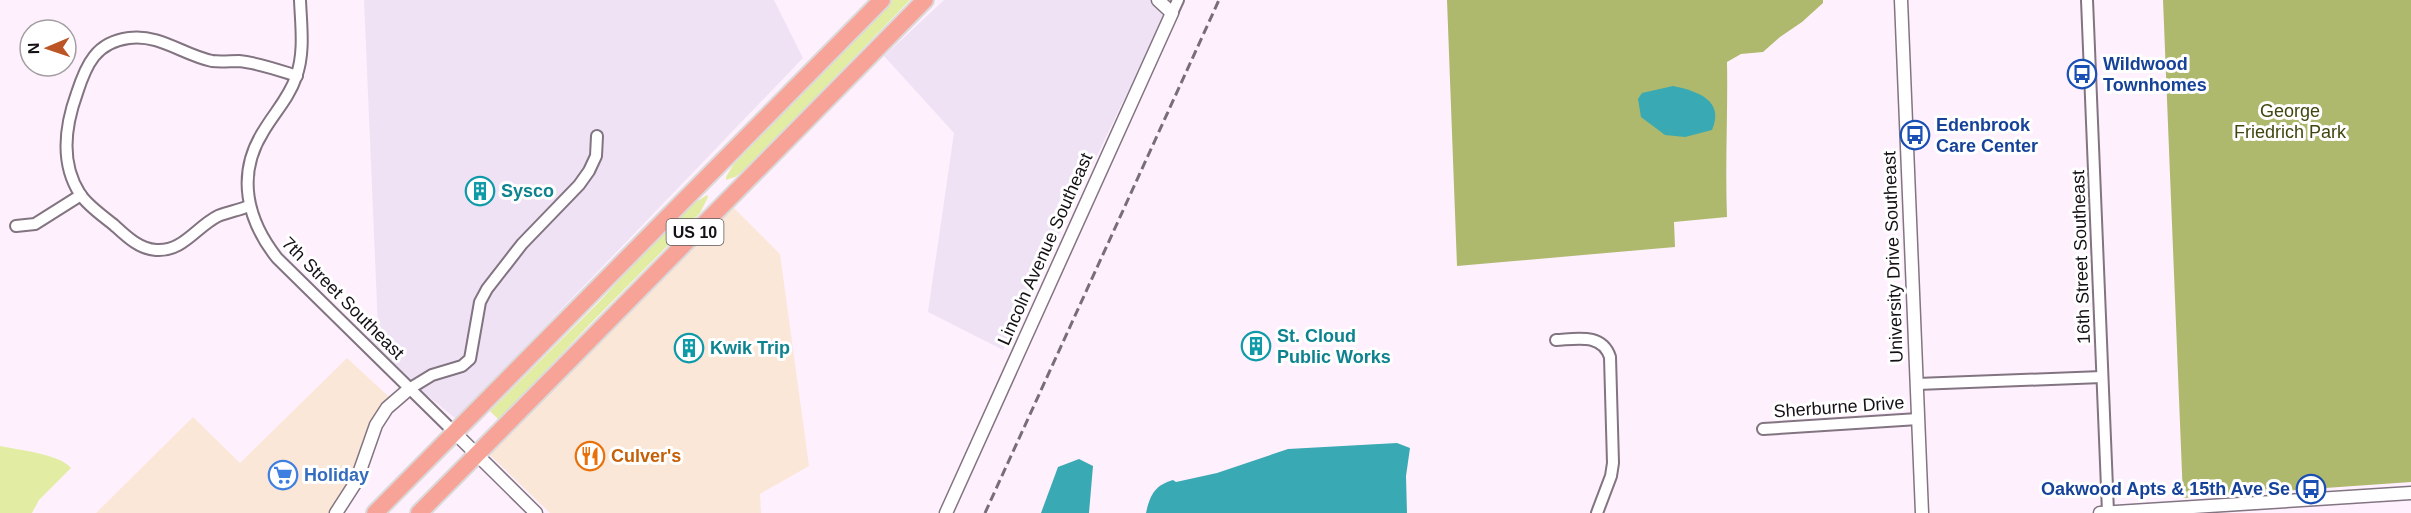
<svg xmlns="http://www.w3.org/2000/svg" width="2411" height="513" font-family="Arial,sans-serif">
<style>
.commercial{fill:#fbe7d8}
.industrial{fill:#efe2f4}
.green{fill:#e2eda3}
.forest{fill:#aeb96e}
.water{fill:#39a9b3}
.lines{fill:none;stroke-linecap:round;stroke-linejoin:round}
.minor-casing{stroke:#827481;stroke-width:14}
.tertiary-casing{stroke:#827481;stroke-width:15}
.trunk-casing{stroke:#dad9da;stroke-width:20}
.minor{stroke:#fff;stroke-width:10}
.tertiary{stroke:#fff;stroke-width:12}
.trunk{stroke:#f8a397;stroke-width:16}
.rail{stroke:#786e77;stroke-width:3;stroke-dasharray:9 4.5;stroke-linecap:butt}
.labels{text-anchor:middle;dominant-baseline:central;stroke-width:6;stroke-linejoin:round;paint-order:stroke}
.shield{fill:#fff;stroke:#5b585b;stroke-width:1.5}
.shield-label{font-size:16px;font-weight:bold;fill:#151015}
.transit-label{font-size:18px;font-weight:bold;fill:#164399;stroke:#fff;text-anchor:start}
.park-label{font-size:18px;fill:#41470e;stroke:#fff}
.culture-label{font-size:18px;font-weight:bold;fill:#0d838f;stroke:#fff;text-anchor:start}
.street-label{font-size:18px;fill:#151015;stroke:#fff}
.food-label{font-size:18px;font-weight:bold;fill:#c56008;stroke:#fff;text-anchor:start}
.shop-label{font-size:18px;font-weight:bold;fill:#366cbe;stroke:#fff;text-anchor:start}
</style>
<rect width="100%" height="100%" fill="#fff0fe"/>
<!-- commercial -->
<g class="commercial">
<path d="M731 205 780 254 809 466 760 494 761 513H550L489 454Z"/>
<path d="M347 358 399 406 393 409 379 430 362 482 345 513H96L193 417 240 463Z"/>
</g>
<!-- industrial -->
<g class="industrial">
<path d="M364 0H774L803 58 456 419 363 343 378 328Z"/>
<path d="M944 0H1152L1165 15 1003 350 928 312 954 133 884 56Z"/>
</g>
<!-- green -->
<g class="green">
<path d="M892 0H910L746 169 735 177 726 180V177L733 165Z"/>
<path d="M707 195 708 197 700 213 590 324 499 420 490 411 599 302 685 209Z"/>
<path d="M0 446C18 450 60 454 71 468L39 500 32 513H0Z"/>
</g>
<!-- forest -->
<g class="forest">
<path d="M1447 0H1823V3L1802 22 1780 37 1763 52 1741 54 1727 62C1728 114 1725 165 1727 217L1674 222 1675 247 1457 266Z"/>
<path d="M2163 0H2411V482L2183 498Z"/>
</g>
<!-- water -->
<g class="water">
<path d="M1673 86C1697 91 1725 100 1712 130L1685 137 1665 135 1641 117 1638 99 1642 93Z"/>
<path d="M1397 443 1410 448 1406 476 1407 513H1146C1150 495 1155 485 1173 480L1176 482 1217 473 1288 449Z"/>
<path d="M1079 459 1093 466 1089 513H1041L1058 467Z"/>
</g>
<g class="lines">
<!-- minor casing -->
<g class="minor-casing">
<g id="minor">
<path d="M300 0C301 25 305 53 296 77 289 98 274 113 263 132 236 175 247 220 277 258L454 432"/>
<path d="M2087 0 2108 512"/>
<path d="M1172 13 1178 0"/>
<path d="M249 206C239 210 228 212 218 216 196 227 183 252 156 250 139 249 126 236 114 225 103 216 88 206 80 194 60 163 65 126 77 93 86 65 96 42 129 38 160 34 183 55 212 61 221 62 230 61 239 61 259 63 278 70 297 76"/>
<path d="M16 226 35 224 81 195"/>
<path d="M1556 340C1577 339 1602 333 1610 357L1613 463 1611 476 1597 513"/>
<path d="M1917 384 2102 377"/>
<path d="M409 389 432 375 462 366 470 359 480 302 487 289 522 244 579 185 589 171 596 156 597 136"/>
<path d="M1763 429 1918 419"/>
</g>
</g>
<!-- tertiary casing -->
<g class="tertiary-casing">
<g id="tertiary">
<path d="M1901 0 1922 513"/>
<path d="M454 432 536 513"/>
<path d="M336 513 356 482 376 425 387 408 409 389"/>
<path d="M946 513 1172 13 1158 0"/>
<path d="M2100 513 2411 493"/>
</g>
</g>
<!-- trunk casing -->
<g class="trunk-casing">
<g id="trunk">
<path d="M375 513 882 0"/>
<path d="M419 513 925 0"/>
</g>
</g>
<!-- minor -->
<use href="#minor" class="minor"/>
<!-- tertiary -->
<use href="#tertiary" class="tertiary"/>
<!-- trunk -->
<use href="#trunk" class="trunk"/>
<!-- rail -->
<path class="rail" d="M985 513 1219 0"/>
</g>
<!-- icons -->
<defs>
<g id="bus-ring" transform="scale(1.5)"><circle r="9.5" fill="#fff" stroke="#1a4fb4" stroke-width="1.5"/><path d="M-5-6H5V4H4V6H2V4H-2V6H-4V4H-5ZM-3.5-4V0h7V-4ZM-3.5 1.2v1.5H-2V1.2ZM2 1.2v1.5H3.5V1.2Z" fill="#1a4fb4"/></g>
<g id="building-ring" transform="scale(1.5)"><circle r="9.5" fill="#fff" stroke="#0f9aa8" stroke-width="1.5"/><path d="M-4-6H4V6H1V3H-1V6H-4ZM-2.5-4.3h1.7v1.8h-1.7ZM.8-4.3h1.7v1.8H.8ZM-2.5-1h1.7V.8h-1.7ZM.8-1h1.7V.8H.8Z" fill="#0f9aa8"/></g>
<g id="restaurant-ring" transform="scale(1.5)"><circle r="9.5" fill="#fff" stroke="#e8710a" stroke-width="1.5"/><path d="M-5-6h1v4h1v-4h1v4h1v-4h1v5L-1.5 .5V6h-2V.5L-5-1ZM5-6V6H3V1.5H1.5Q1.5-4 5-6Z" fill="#e8710a"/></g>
<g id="supermarket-ring" transform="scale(1.5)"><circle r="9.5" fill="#fff" stroke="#3f7fe0" stroke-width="1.5"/><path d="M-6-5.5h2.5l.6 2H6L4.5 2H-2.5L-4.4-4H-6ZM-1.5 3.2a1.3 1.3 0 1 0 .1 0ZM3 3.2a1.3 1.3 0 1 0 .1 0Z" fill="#3f7fe0"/></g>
</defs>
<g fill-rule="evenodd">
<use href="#bus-ring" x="2082" y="74"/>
<use href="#bus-ring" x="1915" y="135"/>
<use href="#building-ring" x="480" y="191"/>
<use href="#building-ring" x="1256" y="346"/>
<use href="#building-ring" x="689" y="348"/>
<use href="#restaurant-ring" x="590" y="456"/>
<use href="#supermarket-ring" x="283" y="475"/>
<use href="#bus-ring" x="2311" y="489"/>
</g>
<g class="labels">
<!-- shield labels -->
<rect class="shield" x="666.5" y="219" width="57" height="26" rx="4.5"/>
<g class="shield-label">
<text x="695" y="232">US 10</text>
</g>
<!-- transit labels -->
<g class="transit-label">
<text x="2103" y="64">Wildwood<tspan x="2103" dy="21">Townhomes</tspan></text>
<text x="1936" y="125">Edenbrook<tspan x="1936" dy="21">Care Center</tspan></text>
<text x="2290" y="489" text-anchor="end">Oakwood Apts &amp; 15th Ave Se</text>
</g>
<!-- park labels -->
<g class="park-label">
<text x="2290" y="111">George<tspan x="2290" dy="21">Friedrich Park</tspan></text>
</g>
<!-- culture labels -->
<g class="culture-label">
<text x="501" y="191">Sysco</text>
<text x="1277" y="336">St. Cloud<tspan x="1277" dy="21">Public Works</tspan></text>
<text x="710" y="348">Kwik Trip</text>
</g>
<!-- street labels -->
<g class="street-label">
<text transform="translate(1045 249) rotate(-66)">Lincoln Avenue Southeast</text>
<text transform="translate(1893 257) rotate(-92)">University Drive Southeast</text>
<text transform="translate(2081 257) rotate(-92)">16th Street Southeast</text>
<text transform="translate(343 298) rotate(45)">7th Street Southeast</text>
<text transform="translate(1839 407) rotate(-4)">Sherburne Drive</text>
</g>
<!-- food labels -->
<g class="food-label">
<text x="611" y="456">Culver's</text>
</g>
<!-- shop labels -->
<g class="shop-label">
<text x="304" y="475">Holiday</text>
</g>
</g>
<!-- north arrow -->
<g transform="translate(48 48) rotate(268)"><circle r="28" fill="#ffffff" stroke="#a19fa1" stroke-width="1.5"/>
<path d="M0-4.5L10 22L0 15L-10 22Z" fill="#bb5526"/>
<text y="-9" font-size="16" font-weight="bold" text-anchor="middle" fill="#151015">N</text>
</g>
</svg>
